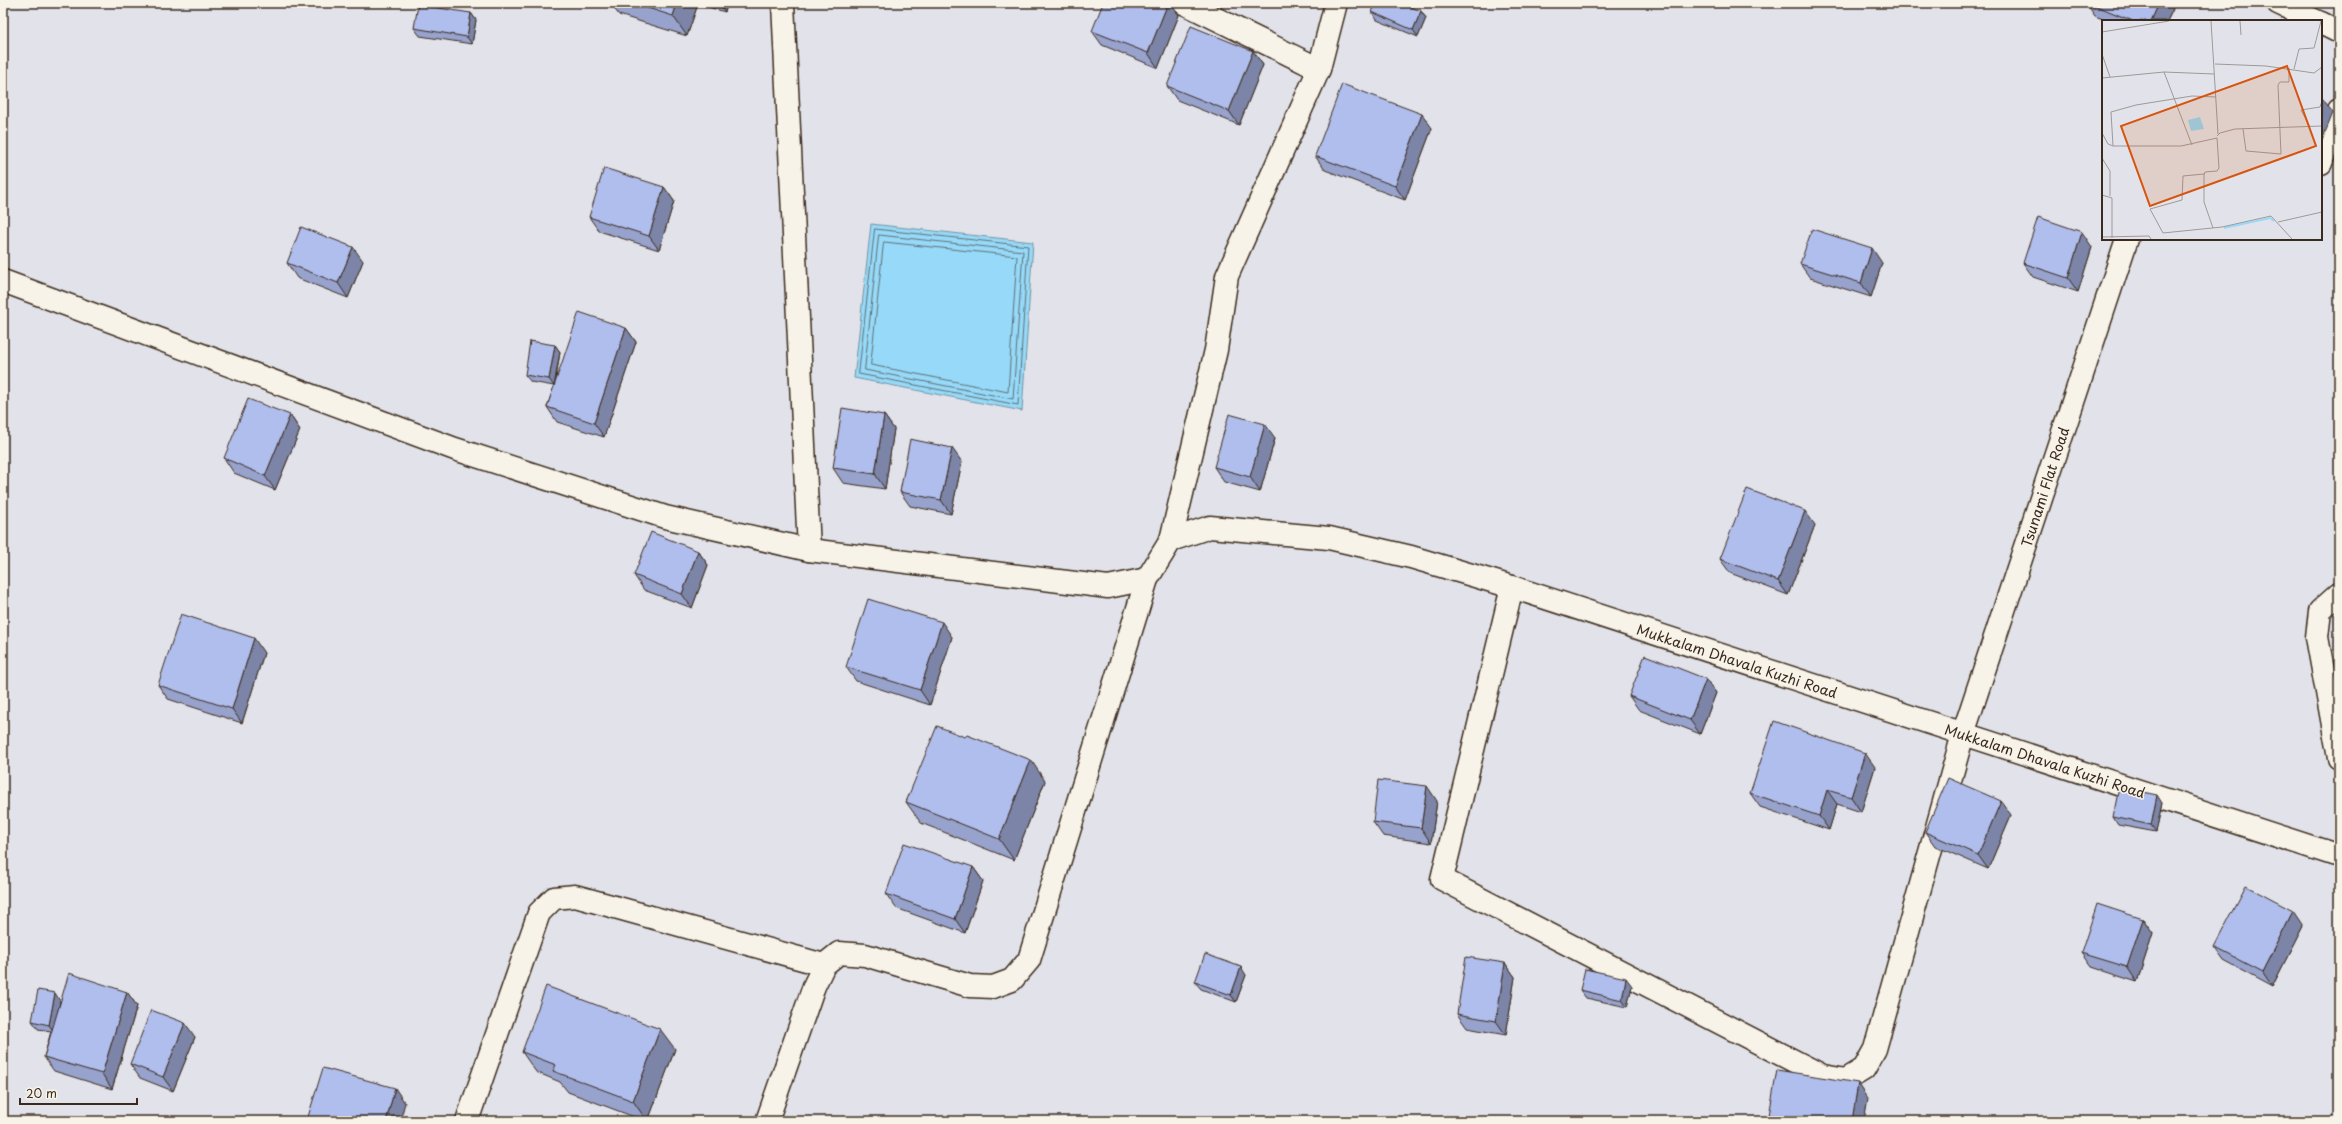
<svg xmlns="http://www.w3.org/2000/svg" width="2342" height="1124" font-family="'Playpen Sans',sans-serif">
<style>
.water{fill:#96d9f8;stroke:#7293a1}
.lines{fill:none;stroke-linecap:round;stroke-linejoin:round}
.shore{stroke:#5f7075;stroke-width:1}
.minor-casing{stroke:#3b2a1e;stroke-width:25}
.minor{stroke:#f7f3e8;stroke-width:22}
.wall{fill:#97a3cd;stroke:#3b2a1e}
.shaded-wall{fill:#7b85a7;stroke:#3b2a1e}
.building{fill:#b0beee;stroke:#3b2a1e}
.labels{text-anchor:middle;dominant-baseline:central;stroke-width:3;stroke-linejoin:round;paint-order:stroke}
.street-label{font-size:14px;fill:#3b2a1e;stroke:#f7f3e8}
.inset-river{fill:none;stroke:#96d9f8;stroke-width:2}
.inset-road{fill:none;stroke:#9f9998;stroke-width:1}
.view{fill:#d7540e;fill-opacity:0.15;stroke:#d7540e;stroke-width:2}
.inset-edge{fill:none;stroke:#3b2a1e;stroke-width:2}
</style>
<rect width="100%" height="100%" fill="#e2e3ea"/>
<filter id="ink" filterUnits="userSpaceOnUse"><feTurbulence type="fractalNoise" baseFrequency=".025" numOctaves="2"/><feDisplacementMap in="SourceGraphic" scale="8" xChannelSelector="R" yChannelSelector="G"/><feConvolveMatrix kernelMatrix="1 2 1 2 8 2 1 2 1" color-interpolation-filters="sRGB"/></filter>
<g filter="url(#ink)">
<!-- water -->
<path class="water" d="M871 224 1033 242 1022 411 854 378Z"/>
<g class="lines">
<!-- shore -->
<g class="shore">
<path d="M875 229 1028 246 1018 405 859 374Z"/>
<path d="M879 235 1023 251 1013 399 865 370Z"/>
<path d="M884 242 1017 256 1008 392 871 365Z"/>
</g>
<!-- minor casing -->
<g class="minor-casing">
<g id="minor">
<path d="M783 3 809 550"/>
<path d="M1184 3 1319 69"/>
<path d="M2278 3 2316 21"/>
<path d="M2321 23 2339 32"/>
<path d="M2321 163 2339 110"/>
<path d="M3 281 455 449 665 517 809 550 1108 587 1147 579"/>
<path d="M1171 540 1216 350 1227 276 1319 69 1336 3"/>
<path d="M1512 587 1442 879 1823 1076 1846 1080 1864 1069 1875 1049 1963 734 2127 239"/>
<path d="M2339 594 2320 611 2317 637 2339 758"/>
<path d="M467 1121 539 913 554 898 575 896 824 965"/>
<path d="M767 1121 814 986 824 965 839 953 865 955 970 986 993 987 1012 980 1029 960 1147 579 1171 540 1210 527 1329 538 1411 557 1512 587 2339 856"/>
</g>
</g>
<!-- minor -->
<use href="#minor" class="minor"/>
</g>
<!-- wall -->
<g class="wall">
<path d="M610 3H728L725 12 698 4 687 36 619 15Z"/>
<path d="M2086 3H2168L2173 9 2167 21H2108L2095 16Z"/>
<path d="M1421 11 1426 18 1418 37 1377 20 1372 12Z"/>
<path d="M471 13 476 20 472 44 420 36 414 28Z"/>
<path d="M1179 15 1158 68 1102 45 1092 31Z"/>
<path d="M1253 51 1263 65 1239 125 1177 100 1167 86Z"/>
<path d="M1432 128 1405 200 1325 170 1315 156Z"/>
<path d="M664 187 674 201 659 250 599 231 589 217Z"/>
<path d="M2092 247 2078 292 2033 277 2023 263Z"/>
<path d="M363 261 348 298 297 278 287 263Z"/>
<path d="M1882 263 1871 297 1810 278 1800 264Z"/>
<path d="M626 328 636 342 604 437 557 422 547 407 554 386 531 382 525 375 555 345 560 352 555 386Z"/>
<path d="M290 415 300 430 275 490 234 473 224 458Z"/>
<path d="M884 415 894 429 885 489 843 483 833 468Z"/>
<path d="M1275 438 1260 492 1224 482 1214 467Z"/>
<path d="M962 462 951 514 910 506 900 492Z"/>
<path d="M1815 525 1788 595 1730 573 1720 559Z"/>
<path d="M698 551 708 565 692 608 644 590 634 575Z"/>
<path d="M952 637 930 705 856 681 846 667Z"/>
<path d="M264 653 242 723 168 699 158 685Z"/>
<path d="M1706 679 1716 693 1700 734 1639 710 1629 696Z"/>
<path d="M965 737 1045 781 1014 860 921 823 906 802Z"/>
<path d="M1875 767 1861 812 1837 804 1829 830 1760 807 1750 793Z"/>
<path d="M1437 801 1431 843 1383 836 1373 822Z"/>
<path d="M2162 803 2156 832 2118 825 2113 817Z"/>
<path d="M2011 815 1988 869 1935 846 1925 832Z"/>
<path d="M973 867 983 881 965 933 896 908 886 894Z"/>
<path d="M2143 919 2153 933 2137 982 2091 967 2081 953Z"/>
<path d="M2303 926 2272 987 2224 961 2214 947Z"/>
<path d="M1505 963 1515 977 1506 1035 1467 1028 1457 1014Z"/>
<path d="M1246 975 1236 1002 1201 989 1195 982Z"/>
<path d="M1632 986 1627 1007 1586 998 1580 990Z"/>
<path d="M127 992 137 1006 112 1089 54 1071 44 1057 51 1031 38 1029 32 1021 60 1001 59 1006Z"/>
<path d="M195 1037 173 1091 140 1078 130 1064Z"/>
<path d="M675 1049 648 1121H645L568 1092 560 1082 536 1072 522 1052Z"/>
</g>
<!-- shaded-wall -->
<g class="shaded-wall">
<path d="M677 3H697L698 4 687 36 673 16Z"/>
<path d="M719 3H728L725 12Z"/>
<path d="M1168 3H1170L1179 15 1158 68 1148 53Z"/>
<path d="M2159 3H2168L2173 9 2167 21H2151Z"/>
<path d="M1421 11 1426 18 1418 37 1413 30Z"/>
<path d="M471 13 476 20 472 44 467 37Z"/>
<path d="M1253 51 1263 65 1239 125 1229 111Z"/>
<path d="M2323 99 2333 113 2321 143V104Z"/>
<path d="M1422 114 1432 128 1405 200 1395 186Z"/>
<path d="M664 187 674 201 659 250 649 236Z"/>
<path d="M2082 232 2092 247 2078 292 2068 278Z"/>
<path d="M353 247 363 261 348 298 338 283Z"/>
<path d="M1872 248 1882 263 1871 297 1861 283Z"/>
<path d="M626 328 636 342 604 437 594 423Z"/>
<path d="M555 345 560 352 554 386 549 379Z"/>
<path d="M290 415 300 430 275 490 265 476Z"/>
<path d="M884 415 894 429 885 489 875 474Z"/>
<path d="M1265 424 1275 438 1260 492 1250 477Z"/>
<path d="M952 448 962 462 951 514 941 500Z"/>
<path d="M1805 511 1815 525 1788 595 1778 581Z"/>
<path d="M698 551 708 565 692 608 682 594Z"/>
<path d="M942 622 952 637 930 705 920 690Z"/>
<path d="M254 638 264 653 242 723 232 709Z"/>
<path d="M1706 679 1716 693 1700 734 1690 720Z"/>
<path d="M1865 753 1875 767 1861 812 1851 797Z"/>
<path d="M1031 760 1045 781 1014 860 999 839Z"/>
<path d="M1427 786 1437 801 1431 843 1421 828Z"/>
<path d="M1827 790 1837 804 1829 830 1819 816Z"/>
<path d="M2157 795 2162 803 2156 832 2151 825Z"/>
<path d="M2001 801 2011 815 1988 869 1978 855Z"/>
<path d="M973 867 983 881 965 933 955 919Z"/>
<path d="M2293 911 2303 926 2272 987 2262 972Z"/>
<path d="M2143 919 2153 933 2137 982 2127 967Z"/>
<path d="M1505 963 1515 977 1506 1035 1496 1021Z"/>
<path d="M1241 967 1246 975 1236 1002 1231 995Z"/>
<path d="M1626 978 1632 986 1627 1007 1622 1000Z"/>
<path d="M127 992 137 1006 112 1089 102 1074Z"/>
<path d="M55 993 60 1001 54 1032 49 1025Z"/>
<path d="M185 1023 195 1037 173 1091 163 1077Z"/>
<path d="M660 1029 675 1049 648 1121H647L633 1101Z"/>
<path d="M1858 1083 1868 1098 1864 1121H1852Z"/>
<path d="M395 1088 405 1103 400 1121H386Z"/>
</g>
<!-- building -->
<g class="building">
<path d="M632 3H677L673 16Z"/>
<path d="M1103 3H1168L1148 53 1092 31Z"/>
<path d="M1376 3H1401L1421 11 1413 30 1372 12Z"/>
<path d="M2089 3H2159L2151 21H2133Z"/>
<path d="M418 5 471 13 467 37 414 28Z"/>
<path d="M1191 26 1253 51 1229 111 1167 86Z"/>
<path d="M1342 84 1422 114 1395 186 1315 156Z"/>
<path d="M2321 98 2323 99 2321 104Z"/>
<path d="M604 168 664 187 649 236 589 217Z"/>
<path d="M2038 217 2082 232 2068 278 2023 263Z"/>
<path d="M301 227 353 247 338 283 287 263Z"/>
<path d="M1812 229 1872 248 1861 283 1800 264Z"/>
<path d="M579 312 626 328 594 423 547 407Z"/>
<path d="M530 341 555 345 549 379 525 375Z"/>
<path d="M248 399 290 415 265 476 224 458Z"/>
<path d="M842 408 884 415 875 474 833 468Z"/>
<path d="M1229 414 1265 424 1250 477 1214 467Z"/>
<path d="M910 439 952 448 941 500 900 492Z"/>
<path d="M1747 489 1805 511 1778 581 1720 559Z"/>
<path d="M651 532 698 551 682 594 634 575Z"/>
<path d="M868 599 942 622 920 690 846 667Z"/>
<path d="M181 614 254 638 232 709 158 685Z"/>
<path d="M1645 655 1706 679 1690 720 1629 696Z"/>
<path d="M1774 721 1865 753 1851 797 1827 790 1819 816 1750 793Z"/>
<path d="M937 726 965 737 967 735 1031 760 999 839 906 802Z"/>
<path d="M1948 778 2001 801 1978 855 1925 832Z"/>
<path d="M1378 780 1427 786 1421 828 1373 822Z"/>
<path d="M2119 787 2157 795 2151 825 2113 817Z"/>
<path d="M904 843 973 867 955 919 886 894Z"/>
<path d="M2246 886 2293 911 2262 972 2214 947Z"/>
<path d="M2097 904 2143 919 2127 967 2081 953Z"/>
<path d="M1205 954 1241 967 1231 995 1195 982Z"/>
<path d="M1466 957 1505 963 1496 1021 1457 1014Z"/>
<path d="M1585 969 1626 978 1622 1000 1580 990Z"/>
<path d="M69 973 127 992 102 1074 44 1057Z"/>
<path d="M546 986 660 1029 633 1101 553 1071 556 1065 522 1052Z"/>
<path d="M38 990 55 993 49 1025 32 1021Z"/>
<path d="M151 1010 185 1023 163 1077 130 1064Z"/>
<path d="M323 1068 395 1088 386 1121H310L307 1120Z"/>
<path d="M1777 1070 1858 1083 1852 1121H1768Z"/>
</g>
</g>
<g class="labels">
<!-- street labels -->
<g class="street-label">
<text transform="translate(2045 487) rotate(-72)">Tsunami Flat Road</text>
<text transform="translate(1737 661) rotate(18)">Mukkalam Dhavala Kuzhi Road</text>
<text transform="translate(2045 761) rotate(18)">Mukkalam Dhavala Kuzhi Road</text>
</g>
</g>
<!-- overview -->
<g transform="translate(2102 20)">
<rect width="220" height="220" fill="#e2e3ea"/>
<path d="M98 97 102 109 89 111 86 100Z" fill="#96d9f8"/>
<path class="inset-river" d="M122 208 168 198 172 201"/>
<path class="inset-road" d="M109 1 116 114M138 1 139 15M0 12 67 1M0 34 8 57M113 44 164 46 212 53 220 47M192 49 197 29 212 28 219 1M62 52 90 125M0 58 62 52 112 54M208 107 199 90 218 87 220 81M141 109 144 131 179 134 176 65 178 62H187V48M0 113 6 124 11 126H79L115 118M115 116 118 113 133 109 220 106M11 126 9 92 34 85 90 76 114 77M0 138 8 151V176M102 154 81 156 80 180 48 189 61 213 120 207 169 196 190 219M0 175 10 178V218M176 202 220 192M111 208 102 182V155L103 152 115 151 117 148 115 118M0 217 47 216 49 219"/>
<path class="view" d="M185 46 214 126 48 186 19 106Z"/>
<rect width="220" height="220" class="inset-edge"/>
</g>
<!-- margin -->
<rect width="2342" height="1124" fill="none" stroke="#f7f3e8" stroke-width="16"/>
<rect x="8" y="8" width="2326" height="1108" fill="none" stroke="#3b2a1e" stroke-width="1.5" filter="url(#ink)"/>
<!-- scale -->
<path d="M20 1098v6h117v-6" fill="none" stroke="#3b2a1e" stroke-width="2"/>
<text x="26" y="1098" font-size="12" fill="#3b2a1e" stroke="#f7f3e8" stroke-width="3" paint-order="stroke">20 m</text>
</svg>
